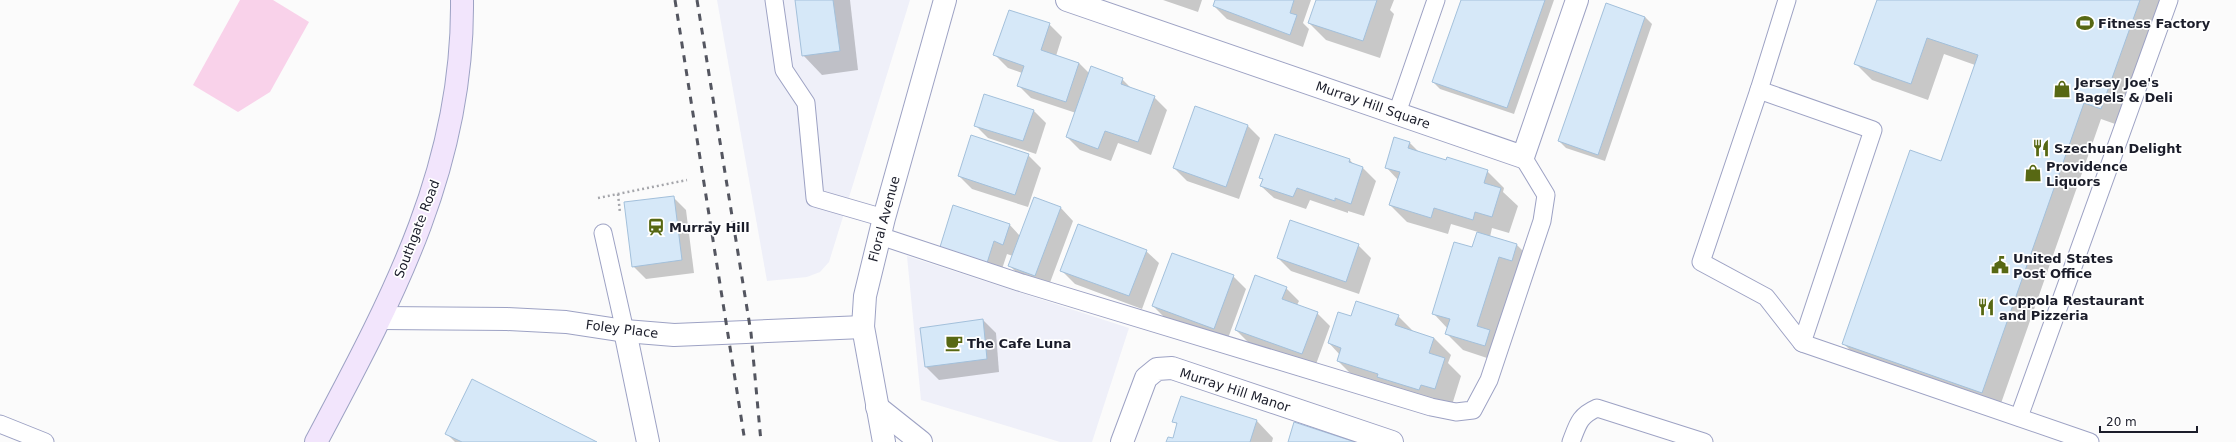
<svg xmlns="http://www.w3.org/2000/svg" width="2236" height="442" font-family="'DejaVu Sans',sans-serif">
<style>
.built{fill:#eff0f9}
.green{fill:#f9d2ea}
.shadow{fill:#0003}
.building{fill:#d6e8f8;stroke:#a3c0db}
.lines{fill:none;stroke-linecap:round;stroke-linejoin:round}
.lane-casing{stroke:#9da2c4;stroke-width:19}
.street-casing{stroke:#9da2c4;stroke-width:24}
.secondary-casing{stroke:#9da2c4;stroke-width:24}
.path{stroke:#a5a6ab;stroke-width:2.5;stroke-dasharray:2 3;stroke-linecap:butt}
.lane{stroke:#fff;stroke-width:17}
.street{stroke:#fff;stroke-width:22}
.secondary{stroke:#f2e5fc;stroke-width:22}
.rail{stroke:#545660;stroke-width:3;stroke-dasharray:7 7;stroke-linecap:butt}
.labels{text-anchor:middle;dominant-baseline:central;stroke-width:3.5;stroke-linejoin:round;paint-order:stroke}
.poi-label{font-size:13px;font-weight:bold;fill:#1b1d2a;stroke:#fff;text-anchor:start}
.street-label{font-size:13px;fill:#1b1d2a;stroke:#fff}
</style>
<rect width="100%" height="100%" fill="#fbfbfb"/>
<!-- built -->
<g class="built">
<path d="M717 0H910L829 262 820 272 807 277 767 281Z"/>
<path d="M907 256 1129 328 1092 442H1060L921 400Z"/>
</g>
<!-- green -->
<path class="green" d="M240 0H273L309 22 270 92 238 112 193 85Z"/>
<!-- shadow -->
<g class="shadow">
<path d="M796 0H850L858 70 822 75 803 55Z"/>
<path d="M1163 0H1202L1198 12Z"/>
<path d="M1216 0H1311L1303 23 1309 29 1303 47 1227 19 1214 6Z"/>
<path d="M1317 0H1394L1390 10 1394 14 1380 58 1326 40 1309 23Z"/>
<path d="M1462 0H1554L1514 114 1440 89 1433 82Z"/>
<path d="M1878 0H2163L2118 125 2101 119 1999 409 1860 360 1843 343 1941 162 1975 65 1944 54 1928 100 1872 80 1855 63Z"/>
<path d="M1606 4 1645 17 1652 24 1605 161 1566 148 1559 141Z"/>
<path d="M1049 24 1062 37 1056 56 1079 63 1090 74 1122 79 1133 90 1154 97 1167 110 1151 155 1118 143 1111 161 1080 150 1067 137 1076 113 1031 98 1018 85 1022 73 1008 68 995 55Z"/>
<path d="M1033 110 1046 123 1036 154 988 138 975 125Z"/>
<path d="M1247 125 1260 138 1239 199 1187 181 1174 168Z"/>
<path d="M1275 135 1350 160 1354 165 1363 168 1376 181 1364 216 1348 211V213L1310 200 1306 209 1274 198 1261 186 1263 180 1261 178Z"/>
<path d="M1409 142 1420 153 1487 171 1504 188 1503 192 1518 206 1509 233 1492 228 1490 237 1517 245 1534 262 1502 363 1463 350 1446 333 1448 329 1433 313 1473 249 1478 232 1451 224 1448 234 1407 222 1390 205 1398 180 1386 167Z"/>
<path d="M1028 155 1041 168 1028 207 972 189 959 176Z"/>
<path d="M673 197 686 210 694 273 646 279 633 266Z"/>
<path d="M1061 208 1073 221 1048 288 1022 278 1009 265 1013 256 1007 254 1000 275 954 260 1009 224 1020 236Z"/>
<path d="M1358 245 1371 258 1359 294 1291 271 1278 258Z"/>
<path d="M1146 251 1159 263 1142 309 1075 284 1062 271Z"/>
<path d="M1233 276 1246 289 1227 341 1166 319 1153 306Z"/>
<path d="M1286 288 1299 301 1297 305 1317 313 1330 326 1315 367 1249 343 1236 330Z"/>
<path d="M1398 316 1415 333 1434 338 1451 355 1448 363 1461 376 1452 405 1355 378 1338 361 1340 355 1329 343 1351 317Z"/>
<path d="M983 320 996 333 999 372 939 380 926 367Z"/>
<path d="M1174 421H1257L1273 438 1272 442H1167L1173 440 1178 425Z"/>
<path d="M446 433 595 442H455Z"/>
</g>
<!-- building -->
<g class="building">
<path d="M795 0H833L840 51 802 56Z"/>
<path d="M1215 0H1294L1290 13 1297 15 1290 35 1213 6Z"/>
<path d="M1316 0H1377L1363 41 1308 23Z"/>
<path d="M1461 0H1545L1507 108 1432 82Z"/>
<path d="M1877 0H2140L2101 109 2084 103 1982 393 1842 344 1910 150 1941 161 1978 55 1927 38 1911 84 1854 64Z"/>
<path d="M1606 3 1645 17 1598 155 1558 141Z"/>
<path d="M1009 10 1050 23 1041 50 1079 63 1066 102 1017 86 1024 66 993 55Z"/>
<path d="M1091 66 1123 78 1121 84 1155 96 1138 142 1105 131 1098 149 1066 137Z"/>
<path d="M984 94 1034 110 1023 141 974 126Z"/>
<path d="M1195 106 1248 125 1226 187 1173 168Z"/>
<path d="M1275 134 1350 159 1349 162 1363 167 1351 204 1335 198V201L1297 188 1293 197 1260 186 1263 179 1259 178Z"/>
<path d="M971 135 1029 154 1015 195 958 176Z"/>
<path d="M1394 137 1410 142 1408 148 1446 160 1447 157 1488 170 1484 183 1501 188 1492 217 1475 212 1473 220 1434 208 1431 218 1389 205 1400 172 1385 168Z"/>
<path d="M674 196 682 260 632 267 624 202Z"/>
<path d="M1034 197 1061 207 1035 276 1008 266Z"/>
<path d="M953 205 1010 224 1003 245 994 241 987 263 940 247Z"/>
<path d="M1290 220 1359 244 1346 282 1277 258Z"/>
<path d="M1078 224 1147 250 1129 296 1060 271Z"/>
<path d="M1477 232 1517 244 1512 261 1499 257 1477 326 1490 330 1485 346 1445 334 1450 319 1432 314 1454 242 1472 247Z"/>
<path d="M1172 253 1234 275 1214 329 1152 306Z"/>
<path d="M1255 275 1287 287 1282 299 1318 312 1302 354 1235 330Z"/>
<path d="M1356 301 1399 315 1395 325 1434 338 1429 353 1445 358 1435 389 1421 385 1419 390 1377 377 1378 374 1337 361 1341 348 1328 343 1338 312 1351 316Z"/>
<path d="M983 319 987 359 925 367 920 328Z"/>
<path d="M472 379 597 442H462L445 434Z"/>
<path d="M1181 396 1257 420 1250 442H1166L1168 437 1173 438 1177 423 1172 422Z"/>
<path d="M1294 422 1355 442H1288Z"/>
</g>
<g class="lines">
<!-- lane casing -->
<g class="lane-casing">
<g id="lane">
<path d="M774 0 784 70 806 103 815 198 884 218"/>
<path d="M1787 0 1759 90 1873 130 1802 343 2090 442"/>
<path d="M1759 90 1701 262 1766 297 1802 343"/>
<path d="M1397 113 1436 0"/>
<path d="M603 233 625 331"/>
<path d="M880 236 1022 283 1431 407 1456 412 1473 410 1489 380 1542 221 1546 195 1523 157"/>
<path d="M2019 417 2169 0"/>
<path d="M0 424 45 442"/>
<path d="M1571 442C1578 424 1579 416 1597 408L1704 442"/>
</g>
</g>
<!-- street casing -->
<g class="street-casing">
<g id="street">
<path d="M1067 0 1523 157 1577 0"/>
<path d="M382 318 507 319 566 322 625 331 674 335 863 327"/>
<path d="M625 331 648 442"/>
<path d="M877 407 921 442"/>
<path d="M884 442 863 327 865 296 884 218 945 0"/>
<path d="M1122 442 1146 378 1157 369 1172 368 1392 442"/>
</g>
</g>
<!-- secondary casing -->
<g class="secondary-casing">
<path id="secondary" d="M316 442C392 299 464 167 462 0"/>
</g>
<!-- path -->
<g class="path">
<path d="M618 194 620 213"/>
<path d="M598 198 687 180"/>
<path d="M678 227 693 224"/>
</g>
<!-- lane -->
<use href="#lane" class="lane"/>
<!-- street -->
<use href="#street" class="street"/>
<!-- secondary -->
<use href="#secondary" class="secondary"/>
<!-- rail -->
<g class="rail">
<path d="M675 0 745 442"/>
<path d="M697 0 751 333 761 442"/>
</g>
</g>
<!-- icons -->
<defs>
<g id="stadium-bare" transform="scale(1.38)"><path d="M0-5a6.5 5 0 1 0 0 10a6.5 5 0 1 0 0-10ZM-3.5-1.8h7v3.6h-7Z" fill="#576813" stroke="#fff" stroke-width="2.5" paint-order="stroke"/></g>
<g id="shop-bare" transform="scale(1.38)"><path d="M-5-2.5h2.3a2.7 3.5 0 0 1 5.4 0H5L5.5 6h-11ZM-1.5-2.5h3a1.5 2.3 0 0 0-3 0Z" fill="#576813" stroke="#fff" stroke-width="2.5" paint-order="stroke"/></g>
<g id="restaurant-bare" transform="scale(1.38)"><path d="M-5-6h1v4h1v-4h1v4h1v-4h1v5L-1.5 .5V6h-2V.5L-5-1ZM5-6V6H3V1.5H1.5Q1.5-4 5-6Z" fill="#576813" stroke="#fff" stroke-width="2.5" paint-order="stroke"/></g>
<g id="station-bare" transform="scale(1.38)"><path d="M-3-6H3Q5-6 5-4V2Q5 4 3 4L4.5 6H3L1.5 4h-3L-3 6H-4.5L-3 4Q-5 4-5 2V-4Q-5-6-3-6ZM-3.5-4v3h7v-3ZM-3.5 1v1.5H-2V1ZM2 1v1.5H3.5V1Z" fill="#576813" stroke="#fff" stroke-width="2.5" paint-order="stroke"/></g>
<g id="civic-bare" transform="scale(1.38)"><path d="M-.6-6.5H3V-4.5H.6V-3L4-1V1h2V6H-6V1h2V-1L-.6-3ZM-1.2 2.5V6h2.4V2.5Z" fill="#576813" stroke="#fff" stroke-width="2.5" paint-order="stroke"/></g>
<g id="cafe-bare" transform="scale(1.38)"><path d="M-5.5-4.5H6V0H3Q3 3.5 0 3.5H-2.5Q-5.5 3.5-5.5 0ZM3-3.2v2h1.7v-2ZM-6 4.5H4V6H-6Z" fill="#576813" stroke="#fff" stroke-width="2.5" paint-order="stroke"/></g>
</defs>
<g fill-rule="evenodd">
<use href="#stadium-bare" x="2085" y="23"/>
<use href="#shop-bare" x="2062" y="89"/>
<use href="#restaurant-bare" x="2041" y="148"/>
<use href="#shop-bare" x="2033" y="173"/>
<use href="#station-bare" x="656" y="227"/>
<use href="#civic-bare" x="2000" y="265"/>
<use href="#restaurant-bare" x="1986" y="307"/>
<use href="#cafe-bare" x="954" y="343"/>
</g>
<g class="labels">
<!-- poi labels -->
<g class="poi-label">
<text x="2098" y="23">Fitness Factory</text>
<text x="2075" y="82">Jersey Joe's<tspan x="2075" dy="15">Bagels &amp; Deli</tspan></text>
<text x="2054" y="148">Szechuan Delight</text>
<text x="2046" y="166">Providence<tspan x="2046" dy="15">Liquors</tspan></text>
<text x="669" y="227">Murray Hill</text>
<text x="2013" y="258">United States<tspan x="2013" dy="15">Post Office</tspan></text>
<text x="1999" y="300">Coppola Restaurant<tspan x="1999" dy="15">and Pizzeria</tspan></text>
<text x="967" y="343">The Cafe Luna</text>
</g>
<!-- street labels -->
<g class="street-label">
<text transform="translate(1373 105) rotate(19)">Murray Hill Square</text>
<text transform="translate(884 219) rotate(-75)">Floral Avenue</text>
<text transform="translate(417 229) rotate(-69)">Southgate Road</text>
<text transform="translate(622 329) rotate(7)">Foley Place</text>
<text transform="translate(1235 390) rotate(18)">Murray Hill Manor</text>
</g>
</g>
<!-- scale -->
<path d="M2100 426v6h97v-6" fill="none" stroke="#1b1d2a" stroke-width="2"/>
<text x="2106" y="426" font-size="12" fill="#1b1d2a" stroke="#ffffff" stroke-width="3" paint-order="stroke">20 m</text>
</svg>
